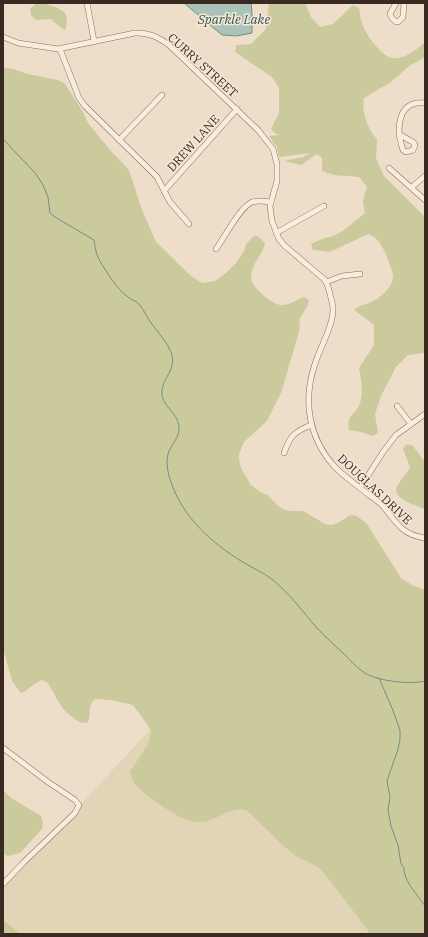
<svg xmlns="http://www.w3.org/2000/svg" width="428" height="937" font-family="'IBM Plex Serif',serif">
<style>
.farmland{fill:#e2d5b7}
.green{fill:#cbca9d}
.water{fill:#aac2b7;stroke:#709084}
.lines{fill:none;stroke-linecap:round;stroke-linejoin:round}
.stream{stroke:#709084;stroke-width:1}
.minor-casing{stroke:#896f5e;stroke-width:6}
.minor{stroke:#f8ecdc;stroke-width:5}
.labels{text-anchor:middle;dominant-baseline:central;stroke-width:3;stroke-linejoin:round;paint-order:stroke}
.street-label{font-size:12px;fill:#3a2a21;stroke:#f5e8d8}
.water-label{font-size:13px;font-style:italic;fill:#315951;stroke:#f5e8d8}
</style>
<rect width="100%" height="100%" fill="#edddc9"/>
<!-- farmland -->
<path class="farmland" d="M327 541 425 934H20L3 920V887Z"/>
<!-- green -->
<g class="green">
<path d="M36 3H47L48 5C63 9 71 13 65 30L60 27 51 19 36 20 31 15 30 9Z"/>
<path d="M269 3H305L311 17 320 27 333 24 353 5 359 8C360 12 360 17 361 20 364 32 378 52 389 57 402 62 417 50 425 42V57L409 66 391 82 364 98C361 111 368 130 377 139L376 158 384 176 425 217V353L408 355 396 367 381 396 375 414 378 433 373 436 361 432 349 430C346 413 356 416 360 403 364 392 361 379 359 368L374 345V325L369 321 354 310C361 304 366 305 373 301 382 297 394 285 393 275 392 269 389 263 387 257 383 247 378 237 368 234L330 252 313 250 311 244 324 238 331 237 343 231 365 213 363 201 367 187 359 177 334 175 322 171V158L317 154 301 165 284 161 303 157 310 153 279 157 277 147 269 136 280 135 276 134 271 129 279 113V88L272 77 235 52 236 45 251 44 266 29Z"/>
<path d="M3 68 13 69 28 74 58 80 65 84 83 112 88 123 110 150 129 170 142 210 156 242 191 276 202 283 215 281 226 273 236 263 244 251 246 244 255 235 261 239 265 244C262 256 251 264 251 278 251 287 273 306 282 305 289 305 297 300 303 297L309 300 307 307 300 318 299 332 281 393 267 421 244 442 239 454V460L241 468 251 485 262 493 268 495 277 505 283 509 290 511H303L325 524 331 525 338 523 350 515 357 516 367 524 401 578 412 585 425 590V934H370L367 929 327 877 318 867 296 856 286 848 246 810C230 806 217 821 202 822 195 823 182 819 176 815 166 809 140 792 134 783 132 780 131 775 130 772L148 744 151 731 147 724 133 705 111 700 95 699C86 708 92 713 88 722L82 723 76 720 65 711 61 706 48 683 42 680C33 683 29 690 21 693L12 681 3 648Z"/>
<path d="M406 444 413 446 425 462V509C415 505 387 498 399 483 403 477 407 474 410 467L403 449Z"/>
<path d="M3 790 11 798 41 816 43 823 42 829 20 853 8 856 3 854Z"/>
<path d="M3 920 20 934H3Z"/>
</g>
<!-- water -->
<path class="water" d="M184 3H251L252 13V33L236 36 222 35Z"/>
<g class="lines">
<!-- stream -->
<g class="stream">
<path d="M3 139 36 174 43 185 48 197 50 213 55 217 94 240C95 246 96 255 100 261 107 273 117 289 128 297 132 300 136 301 139 304 145 311 148 320 154 327 161 336 167 342 171 352 177 369 164 376 162 390 160 406 177 411 179 426 180 436 173 443 169 451 165 461 168 475 172 485 184 518 212 543 241 561 252 568 263 572 273 580 290 594 303 612 317 628 326 638 337 647 346 656 351 661 356 667 362 671 374 681 410 685 425 681"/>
<path d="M379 678 392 708 400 730V740L398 749 387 781 390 797 388 810 391 826 398 845 401 864 404 868C403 880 419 897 425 906"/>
</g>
<!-- minor casing -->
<g class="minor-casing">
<g id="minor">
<path d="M87 3 94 41"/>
<path d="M396 3 390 14 392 18 396 22H398L403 17 404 3"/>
<path d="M3 37 18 43 58 49 135 33C148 32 158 37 169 45L258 130 273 149 277 164V181L270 206 272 221 279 239 285 246 325 280C328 285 329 289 330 294 331 299 333 304 333 309 333 327 319 349 314 367 303 402 309 438 334 466 344 477 357 485 369 495 375 499 383 505 387 511 399 527 405 535 425 538"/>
<path d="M60 49 79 98 85 106 157 177 170 202 189 224"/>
<path d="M400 135 413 142 415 145 413 150 406 152 403 150 402 147C396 128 398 100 425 103"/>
<path d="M119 140 162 95"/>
<path d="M389 168 425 200"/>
<path d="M412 187 425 176"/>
<path d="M164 191 237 109"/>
<path d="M276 233 324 206"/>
<path d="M216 249C224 238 240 207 252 202 258 200 264 201 270 202"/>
<path d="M326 282 342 276 360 274"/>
<path d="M397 406 411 424"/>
<path d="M284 453C290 436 294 432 311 425"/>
<path d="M360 488 383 452 396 435 425 414"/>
<path d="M3 748 48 782 75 800 79 805 75 813 24 862 3 884"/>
</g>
</g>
<!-- minor -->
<use href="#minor" class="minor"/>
</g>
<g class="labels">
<!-- street labels -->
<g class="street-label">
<text transform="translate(203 65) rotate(42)">CURRY STREET</text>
<text transform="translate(193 143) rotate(-48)">DREW LANE</text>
<text transform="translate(375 489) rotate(43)">DOUGLAS DRIVE</text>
</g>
<!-- water labels -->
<g class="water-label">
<text x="234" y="19">Sparkle Lake</text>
</g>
</g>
<!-- border -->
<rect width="428" height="937" fill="none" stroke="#3a2a21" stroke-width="8"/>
</svg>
